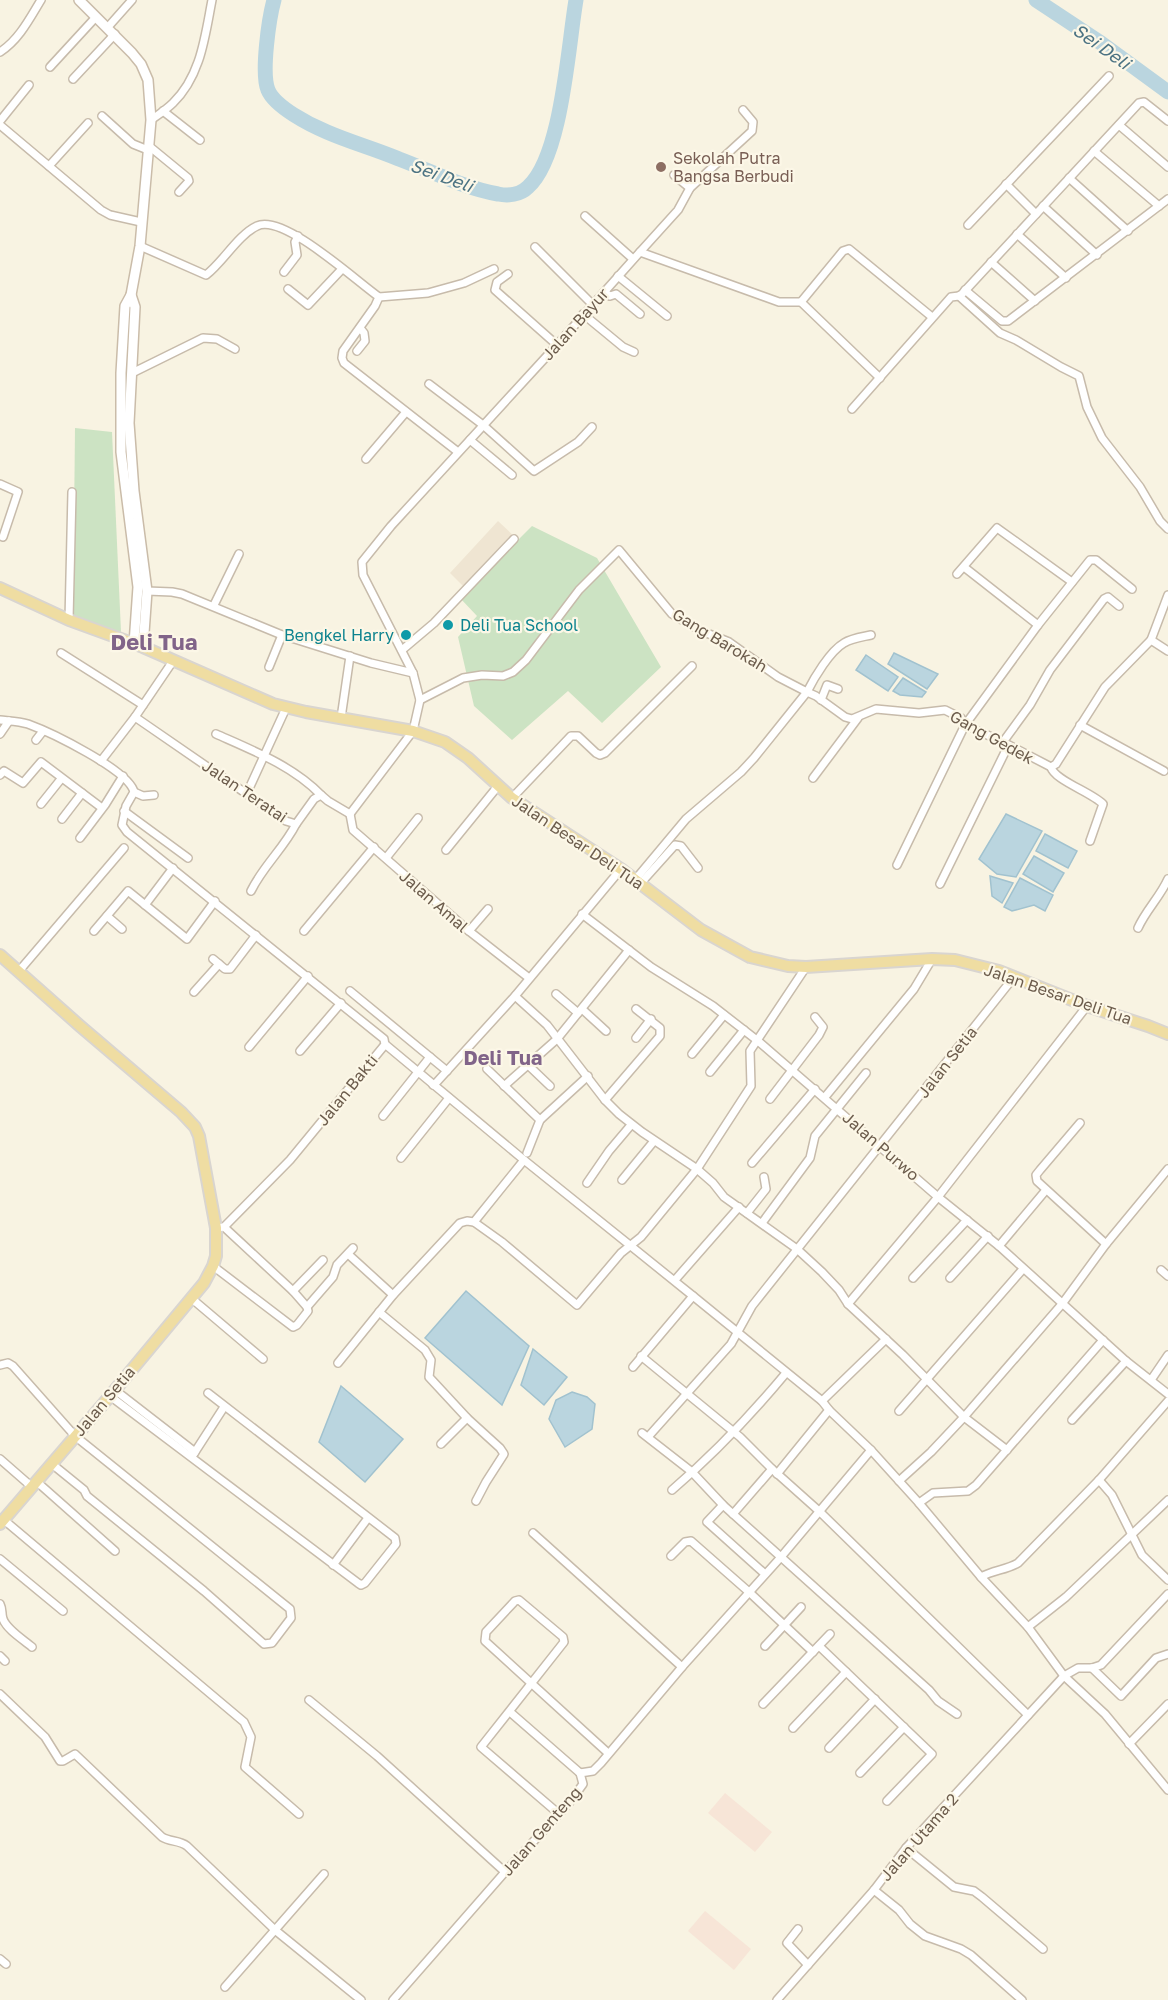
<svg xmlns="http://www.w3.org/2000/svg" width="1168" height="2000" font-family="'Golos Text',sans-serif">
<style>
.residential{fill:#efe5d2}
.commercial{fill:#f7e5d7}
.green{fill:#cce3c3}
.water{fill:#bad5df;stroke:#a1c2cf;stroke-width:1.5}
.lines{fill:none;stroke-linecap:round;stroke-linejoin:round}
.river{stroke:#bad5df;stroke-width:15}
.street-casing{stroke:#c7bbab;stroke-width:10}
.secondary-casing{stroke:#cabca9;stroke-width:12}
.primary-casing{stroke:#d9d5d0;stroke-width:14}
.street{stroke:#fff;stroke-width:7}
.secondary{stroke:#fff;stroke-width:9}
.primary{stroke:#efdda2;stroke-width:10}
.education-dot{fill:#8d6e63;stroke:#fcf7e7;stroke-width:2}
.culture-dot{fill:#0f9aa8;stroke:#fcf7e7;stroke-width:2}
.labels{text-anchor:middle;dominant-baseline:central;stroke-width:4.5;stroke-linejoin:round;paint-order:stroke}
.education-label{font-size:16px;fill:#785e54;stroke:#fcf7e7;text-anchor:start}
.street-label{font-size:16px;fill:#6c5c4c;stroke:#fcf7e7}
.culture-label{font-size:16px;fill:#0d838f;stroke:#fcf7e7;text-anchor:start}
.water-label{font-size:18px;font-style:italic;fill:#4c7383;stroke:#fcf7e7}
.quarter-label{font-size:20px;font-weight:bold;fill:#816489;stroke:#fcf7e7}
.district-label{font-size:22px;font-weight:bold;fill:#816489;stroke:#fcf7e7}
</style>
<rect width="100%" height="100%" fill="#f8f3e2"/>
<!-- residential -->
<path class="residential" d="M498 521 515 537 466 589 450 573Z"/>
<!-- commercial -->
<g class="commercial">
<path d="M725 1793 772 1832 755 1852 708 1813Z"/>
<path d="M705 1911 751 1949 734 1970 688 1931Z"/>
</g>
<!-- green -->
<g class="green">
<path d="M75 428 112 432 121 632 73 617Z"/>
<path d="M532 526 597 558 661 667 602 723 568 691 512 740 474 706 458 637 477 616 460 598Z"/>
</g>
<!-- water -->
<g class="water">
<path d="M894 653 938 674 927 689 888 664Z"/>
<path d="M866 655 898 677 888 691 856 670Z"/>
<path d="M903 678 926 692 922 697 900 695 893 691Z"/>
<path d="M1006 814 1042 831 1016 877 997 874 979 859Z"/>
<path d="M1045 834 1077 851 1068 868 1036 851Z"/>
<path d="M1034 856 1064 873 1053 892 1023 874Z"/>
<path d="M990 876 1013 883 1002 903 992 896Z"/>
<path d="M1020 878 1053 895 1045 911 1034 905 1012 911 1004 907Z"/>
<path d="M466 1291 529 1346 502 1405 425 1338Z"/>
<path d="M533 1349 567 1377 544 1405 521 1385Z"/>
<path d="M341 1386 403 1439 365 1482 319 1442Z"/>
<path d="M572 1392 587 1397 595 1404 592 1429 565 1447 549 1419 556 1400Z"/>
</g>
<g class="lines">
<!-- river -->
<g class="river">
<path d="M274 0C269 18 261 73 268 90 275 107 310 125 327 132 350 142 375 149 399 159 431 171 464 188 498 194 508 196 520 195 528 187 562 157 568 46 576 0"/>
<path d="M1036 0 1101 43 1168 92"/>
</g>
<!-- street casing -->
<g class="street-casing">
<g id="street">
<path d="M108 27 132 0"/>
<path d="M0 52C19 40 30 18 41 0"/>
<path d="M50 67 96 17"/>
<path d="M73 79 115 34"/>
<path d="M163 111 200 140"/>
<path d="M102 116 133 144 148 150"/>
<path d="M151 120C158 115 167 109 173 103 201 76 205 36 212 0"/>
<path d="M0 121 29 85"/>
<path d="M0 125 101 210 110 215 141 222"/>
<path d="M1119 125 1168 167"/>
<path d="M149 146 188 178 189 181 179 192"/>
<path d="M1094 151 1159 206"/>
<path d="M49 166 88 123"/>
<path d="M674 175 690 188"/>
<path d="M1069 178 1128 231"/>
<path d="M1006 184 1036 214"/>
<path d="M1043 206 1097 255"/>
<path d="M585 216 633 259"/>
<path d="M968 225 1109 76"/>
<path d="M1017 234 1066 278"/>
<path d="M140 246 206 275C223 262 238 235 257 226 283 213 356 281 379 297L375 306 343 351 342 358 344 363 458 452"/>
<path d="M535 247 592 304"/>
<path d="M640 252 678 210 690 188 752 131 753 122 743 110"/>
<path d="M991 262 1035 301"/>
<path d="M284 272 297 255 295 242 298 236"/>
<path d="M508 274 497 282 495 290 557 345"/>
<path d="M618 276 667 316"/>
<path d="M288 289 308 305 342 269"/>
<path d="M965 290 1002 321H1008L1168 199"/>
<path d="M604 292 610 296 616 294 640 314"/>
<path d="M959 296 1000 333 1016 340 1061 367 1079 376 1087 407 1102 438 1140 487 1160 521 1168 529"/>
<path d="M379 297 428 293 464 283 494 269"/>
<path d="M801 302 843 251 849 249 932 317"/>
<path d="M583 314 623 347 634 352"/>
<path d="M357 351 365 341 364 333 360 328"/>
<path d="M132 373 203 338 217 339 235 349"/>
<path d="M429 384 483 425 534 471 578 442 592 427"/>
<path d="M852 409 951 297 959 296 962 294 1139 103 1144 102 1168 121"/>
<path d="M470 440 512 475"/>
<path d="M366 459 406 412"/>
<path d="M0 484 18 492 3 537"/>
<path d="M964 567 1038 625"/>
<path d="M957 574 997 528 1072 582"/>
<path d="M147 591 172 592 182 594 282 635 371 663 413 673"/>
<path d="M214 605 239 554"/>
<path d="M69 620 72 492"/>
<path d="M1151 640 1168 651"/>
<path d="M402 650 434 623 514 539"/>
<path d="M61 653 143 705"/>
<path d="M269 667 282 635"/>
<path d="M420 700 463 678 482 675 503 676 513 672 526 660 579 590 619 550 672 614 699 630 729 642 778 677 807 692C814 678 830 651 844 643 852 638 862 637 871 635"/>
<path d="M821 700 827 685 838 689"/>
<path d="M135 717 286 821 296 824 314 799 321 795 328 801 350 814"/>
<path d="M341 718 350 656"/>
<path d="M0 720C9 721 19 721 28 724 50 732 129 770 134 792L126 806 122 825 127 832 384 1039 385 1045"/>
<path d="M1080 725 1164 771"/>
<path d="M0 734 9 721"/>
<path d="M216 734C252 750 293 766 321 795"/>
<path d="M36 740 43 731"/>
<path d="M1003 742 1030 705 1050 670 1104 599 1108 597 1119 606"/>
<path d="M101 761 135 717 173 661"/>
<path d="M1051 767 1056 764 1105 687 1151 640 1168 595"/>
<path d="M1051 767C1054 780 1091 792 1103 804L1090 841"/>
<path d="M0 775 4 771 23 783 41 762 102 808"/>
<path d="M813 778 858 718"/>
<path d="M134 792 143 796 154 795"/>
<path d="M247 793 286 708"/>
<path d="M512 798 571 736H578L596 753 600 755 605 753 692 666"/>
<path d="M41 804 61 779"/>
<path d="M124 811 188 858"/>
<path d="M350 814 413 731 420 700 413 673 363 575 362 562 391 526 557 345 640 252 779 302H801L880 378"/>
<path d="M350 814 353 830 469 931 529 978"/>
<path d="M62 819 82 793"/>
<path d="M80 838 105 805 123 776"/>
<path d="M446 850 498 786"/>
<path d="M386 858 418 818"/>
<path d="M897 865 965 725 1038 625 1090 560H1096L1132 589"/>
<path d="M635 880 686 819 741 772 754 758 807 692 816 696 845 717 852 719 876 709 919 713 945 710 961 718 965 725 1003 742 1051 767"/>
<path d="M640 884 675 845 681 846 698 868"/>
<path d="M940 884 1008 746"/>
<path d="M251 891C263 866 284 848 296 824"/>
<path d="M145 905 173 868"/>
<path d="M582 914 651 967 713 1006 758 1041 938 1197 999 1246 1126 1361 1168 1394"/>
<path d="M107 916 122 929"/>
<path d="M1138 928C1146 910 1160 897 1168 879"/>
<path d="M94 931 128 891 187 939 215 901"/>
<path d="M304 931 374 847"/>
<path d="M469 931 488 909"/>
<path d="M213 959 225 969H230L256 935"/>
<path d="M19 971 124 848"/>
<path d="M350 991 447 1071"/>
<path d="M194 992 219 964"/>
<path d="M556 994 578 1013"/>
<path d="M515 996 547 1025 605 1100 619 1114 642 1132 697 1169 713 1183 724 1197 797 1249 822 1272 839 1290 848 1304 903 1355 964 1417 1007 1450"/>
<path d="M582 1009 606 1031"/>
<path d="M636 1038 651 1019"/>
<path d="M249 1047 308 976"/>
<path d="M300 1051 341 1003"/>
<path d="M692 1054 724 1015"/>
<path d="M528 1065 550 1086"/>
<path d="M487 1069 540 1120 527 1153"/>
<path d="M710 1072 744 1030"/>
<path d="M433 1085 435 1084 515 996 621 869"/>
<path d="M504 1086 557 1039 629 950"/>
<path d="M825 1097 914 989 932 959"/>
<path d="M770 1099 819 1035 823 1027 815 1017"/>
<path d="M605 1100 660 1036V1028L636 1009"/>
<path d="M383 1116 430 1057"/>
<path d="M540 1120 588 1076"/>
<path d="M1080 1123 1040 1170 1036 1175 1037 1181 1106 1244"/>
<path d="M401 1158 449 1098"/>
<path d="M752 1163 815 1089"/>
<path d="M622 1180 654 1141"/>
<path d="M587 1183 609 1151 631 1125"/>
<path d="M747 1213 766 1189 764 1177"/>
<path d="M474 1222 502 1242 577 1305 621 1253 641 1237 697 1169 751 1086 750 1051 806 967"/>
<path d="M762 1223 810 1158 815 1136 866 1073"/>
<path d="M216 1228 224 1227 290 1160 383 1047 386 1045 524 1160 693 1296 633 1367"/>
<path d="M999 1246 1046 1190"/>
<path d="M348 1254 393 1295"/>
<path d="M213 1266 293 1327 297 1325 308 1311 307 1307 293 1291 224 1227"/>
<path d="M1161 1270 1168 1276"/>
<path d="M913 1278 967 1220"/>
<path d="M950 1278 988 1236"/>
<path d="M675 1280 739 1207"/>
<path d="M293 1291 323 1260"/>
<path d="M693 1296 822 1401 829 1410 777 1474"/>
<path d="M191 1298 263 1359"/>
<path d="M848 1304 938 1197 1087 1006"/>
<path d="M307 1307 333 1277 337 1265 353 1248"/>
<path d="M379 1312 425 1350 431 1360 429 1377 467 1418 500 1448 504 1454 486 1482 476 1501"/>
<path d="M641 1356 740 1437 772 1469 819 1511 1028 1715"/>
<path d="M338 1363 393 1295 460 1223 467 1221 474 1222 524 1160"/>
<path d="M0 1365 8 1363 13 1366 75 1436 290 1609 291 1618 272 1643 264 1644 204 1591 87 1496 84 1490 52 1464"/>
<path d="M1151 1380 1168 1355"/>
<path d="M115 1390 195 1452"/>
<path d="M110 1396 358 1583 361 1585 365 1583 396 1544 395 1538 208 1393"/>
<path d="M822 1401 886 1339"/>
<path d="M829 1410 871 1450 919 1503 981 1577 1028 1627 1064 1676 1105 1714 1168 1790"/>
<path d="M899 1411 1023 1269"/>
<path d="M1072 1420 1126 1361"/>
<path d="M642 1433 692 1472 723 1505 929 1690 938 1701 957 1714"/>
<path d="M648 1437 731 1344 752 1306 1014 977"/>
<path d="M441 1444 467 1418"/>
<path d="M193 1455 224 1407"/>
<path d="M0 1459 32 1487"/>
<path d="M1099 1480 1112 1495 1142 1555 1168 1580"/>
<path d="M36 1481 115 1551"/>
<path d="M899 1481 931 1452 964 1417 1062 1304 1106 1244 1168 1169"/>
<path d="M672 1490C714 1454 751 1415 786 1373"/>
<path d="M919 1503 933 1493 968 1491 976 1485 1103 1340"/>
<path d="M723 1505 707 1522 765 1574"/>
<path d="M733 1514 772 1469"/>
<path d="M4 1520 244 1722 251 1737 245 1767 299 1814"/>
<path d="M533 1533 682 1667"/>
<path d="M671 1556 685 1542 691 1541 749 1592 813 1652"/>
<path d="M0 1559 63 1611"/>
<path d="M333 1565 368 1518"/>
<path d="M981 1577C993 1570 1006 1570 1018 1563L1099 1480 1168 1401"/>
<path d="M0 1604C3 1610 1 1613 3 1619 7 1630 24 1640 32 1647"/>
<path d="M1028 1627 1066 1597 1168 1500"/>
<path d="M765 1646 801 1607"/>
<path d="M819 1646 932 1754 887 1801"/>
<path d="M0 1656 5 1661"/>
<path d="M1092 1668 1121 1696 1156 1658 1168 1654"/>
<path d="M0 1694 45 1737 60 1761H63L75 1754 162 1837C170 1842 179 1840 187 1846L275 1930 361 2000"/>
<path d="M309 1700 377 1756 505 1872"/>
<path d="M763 1704 830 1634"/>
<path d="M510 1712 580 1773"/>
<path d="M793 1728 846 1672"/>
<path d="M1129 1744 1168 1704"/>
<path d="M829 1748 875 1699"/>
<path d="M860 1773 904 1727"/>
<path d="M559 1814 481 1747 564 1642 563 1637 519 1600 515 1601 486 1632 485 1641 608 1753"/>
<path d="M906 1848 954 1887 974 1891 982 1897 1043 1949"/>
<path d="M874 1890 899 1910 910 1924 925 1936 961 1949 971 1955 1022 2000"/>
<path d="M798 1929 787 1943 808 1965"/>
<path d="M0 1959 6 1964"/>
<path d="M225 1987 324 1874"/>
<path d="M393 2000 505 1872 570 1802 583 1784 580 1773 593 1771 601 1763 682 1667 781 1557 871 1450"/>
<path d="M777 2000 874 1890 906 1848 1064 1676 1078 1668H1092L1101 1665 1168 1594"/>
</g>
</g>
<!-- secondary casing -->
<g class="secondary-casing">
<g id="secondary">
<path d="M79 0 132 53 141 64 148 80 151 120 140 246 131 295 125 306 121 373V452L138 587 134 644"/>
<path d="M131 295 135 307 129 423 134 491 147 591 143 647"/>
</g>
</g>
<!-- primary casing -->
<g class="primary-casing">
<g id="primary">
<path d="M0 588 69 620 143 647 273 704 306 712 413 731 445 742 468 758 512 798 621 869 701 930 750 957 788 966 806 967 932 959 955 960 999 971 1087 1006 1148 1026 1168 1034"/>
<path d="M0 955 80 1026 181 1112 195 1127 199 1136 216 1228V1256L213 1266 204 1283 110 1396 0 1524"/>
</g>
</g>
<!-- street -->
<use href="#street" class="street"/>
<!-- secondary -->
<use href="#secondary" class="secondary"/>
<!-- primary -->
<use href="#primary" class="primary"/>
</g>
<!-- markers -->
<circle class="education-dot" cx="661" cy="167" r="6"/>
<g class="culture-dot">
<circle cx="448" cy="625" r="6"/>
<circle cx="406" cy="635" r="6"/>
</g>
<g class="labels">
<!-- education labels -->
<g class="education-label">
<text x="673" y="158">Sekolah Putra<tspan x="673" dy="18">Bangsa Berbudi</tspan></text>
</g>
<!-- street labels -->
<g class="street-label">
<text transform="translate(575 324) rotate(-48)">Jalan Bayur</text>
<text transform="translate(720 640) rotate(31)">Gang Barokah</text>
<text transform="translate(992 737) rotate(29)">Gang Gedek</text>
<text transform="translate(245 791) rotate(34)">Jalan Teratai</text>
<text transform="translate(578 842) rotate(34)">Jalan Besar Deli Tua</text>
<text transform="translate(434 901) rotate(41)">Jalan Amal</text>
<text transform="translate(1058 994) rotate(19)">Jalan Besar Deli Tua</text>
<text transform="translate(947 1062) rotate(-52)">Jalan Setia</text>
<text transform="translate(347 1090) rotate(-51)">Jalan Bakti</text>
<text transform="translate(881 1146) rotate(41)">Jalan Purwo</text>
<text transform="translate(104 1401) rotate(-50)">Jalan Setia</text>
<text transform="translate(541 1831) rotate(-49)">Jalan Genteng</text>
<text transform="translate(919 1837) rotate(-49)">Jalan Utama 2</text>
</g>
<!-- culture labels -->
<g class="culture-label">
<text x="460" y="625">Deli Tua School</text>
<text x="394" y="635" text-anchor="end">Bengkel Harry</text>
</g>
<!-- water labels -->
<g class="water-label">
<text transform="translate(1102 46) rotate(35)">Sei Deli</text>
<text transform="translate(442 175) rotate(20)">Sei Deli</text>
</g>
<!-- quarter labels -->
<g class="quarter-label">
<text x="503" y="1057">Deli Tua</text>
</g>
<!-- district labels -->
<g class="district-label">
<text x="154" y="641">Deli Tua</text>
</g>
</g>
</svg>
